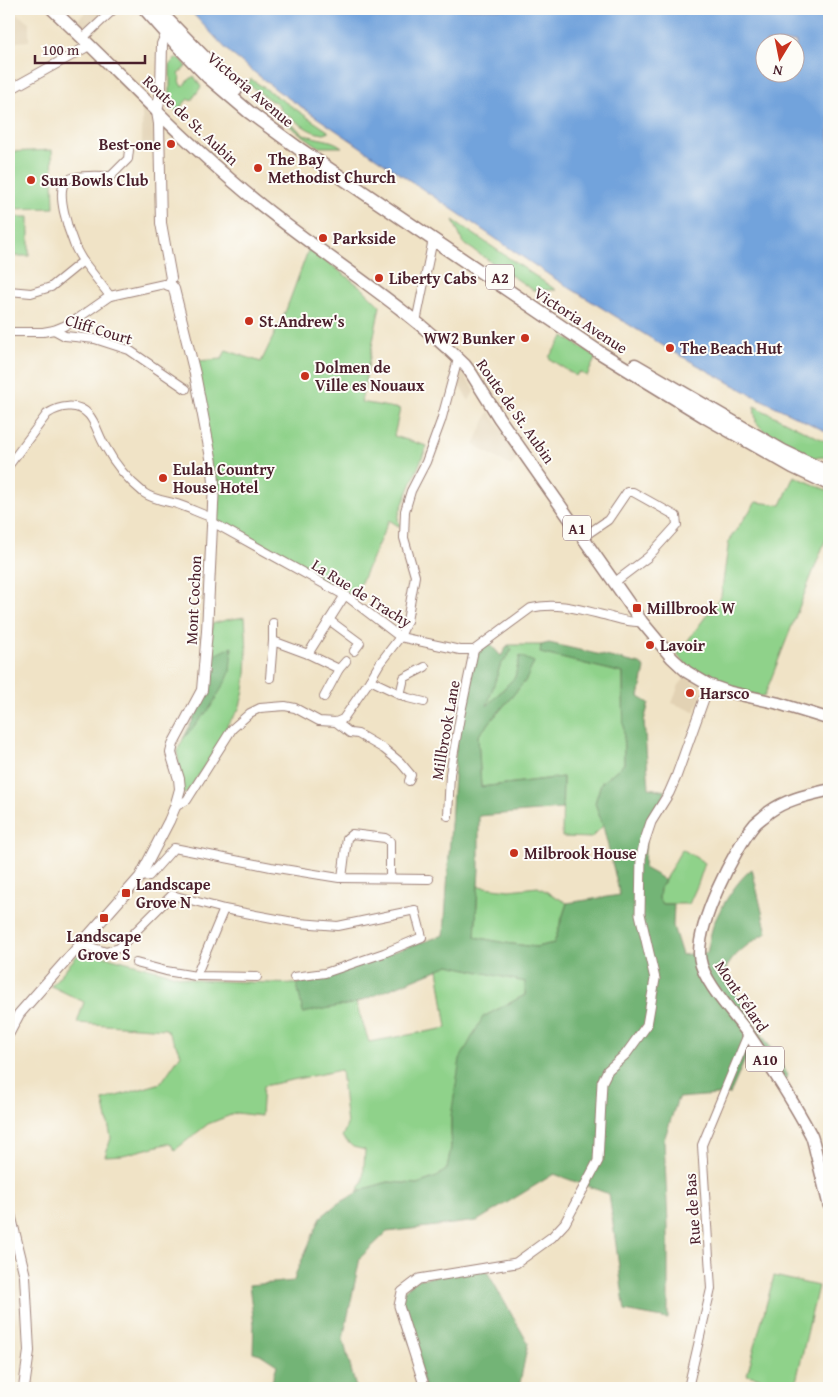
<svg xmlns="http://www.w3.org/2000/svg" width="838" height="1397" font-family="'Gentium Book Plus',serif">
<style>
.built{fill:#e2d2b4}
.green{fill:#8fd28a;stroke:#6c785a}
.forest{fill:#73b476;stroke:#5e6a50}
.water{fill:#72a3dc;stroke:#5e6184;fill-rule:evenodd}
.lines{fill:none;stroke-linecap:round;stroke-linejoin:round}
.minor-casing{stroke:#9d8178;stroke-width:10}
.tertiary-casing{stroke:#9d8178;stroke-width:11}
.secondary-casing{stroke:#9d8178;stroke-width:12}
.primary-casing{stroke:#9d8178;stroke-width:14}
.trunk-casing{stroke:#9d8178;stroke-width:15}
.minor{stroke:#fff;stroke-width:8}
.tertiary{stroke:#fff;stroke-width:9}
.secondary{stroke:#fff;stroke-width:10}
.primary{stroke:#fff;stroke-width:11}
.trunk{stroke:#fff;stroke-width:12}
.poi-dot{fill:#c8321e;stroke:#fdfcf7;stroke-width:2}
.labels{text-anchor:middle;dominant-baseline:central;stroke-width:4;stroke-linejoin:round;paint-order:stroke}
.shield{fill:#fdfcf7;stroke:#806168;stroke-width:1}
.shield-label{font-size:15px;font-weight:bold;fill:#4a1f2b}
.street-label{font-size:16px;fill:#4a1f2b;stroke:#fdfcf7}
.poi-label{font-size:16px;font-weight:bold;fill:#4a1f2b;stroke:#fdfcf7;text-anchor:start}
</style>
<rect width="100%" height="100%" fill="#fdfcf7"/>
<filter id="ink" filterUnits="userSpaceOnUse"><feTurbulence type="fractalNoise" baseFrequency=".02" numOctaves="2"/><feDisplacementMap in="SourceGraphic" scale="10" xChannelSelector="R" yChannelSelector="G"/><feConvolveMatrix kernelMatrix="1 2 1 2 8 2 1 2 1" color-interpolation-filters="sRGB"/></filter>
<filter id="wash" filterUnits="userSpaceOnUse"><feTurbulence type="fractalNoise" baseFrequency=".0096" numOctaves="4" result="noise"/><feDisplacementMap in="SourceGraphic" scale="20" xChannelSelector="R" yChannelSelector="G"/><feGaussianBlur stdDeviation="1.12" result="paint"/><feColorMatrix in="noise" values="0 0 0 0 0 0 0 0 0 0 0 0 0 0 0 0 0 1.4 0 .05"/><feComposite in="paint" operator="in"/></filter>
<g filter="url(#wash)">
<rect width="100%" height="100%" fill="#f0e3c6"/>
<!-- built -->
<g class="built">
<path d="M9 9 29 22V41L17 42 12 46V60H9Z"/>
<path d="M88 9H109L88 29 77 21Z"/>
<path d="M142 108 153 119 156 144H142Z"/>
<path d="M460 370 475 390 469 401 456 381Z"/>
<path d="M489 411 519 456 511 466 474 445Z"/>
<path d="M686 677 701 688V695L695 712 672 703 679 685Z"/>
</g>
<!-- green -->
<g class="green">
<path d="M176 58 181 59 186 65 185 68 178 74 181 79 179 81 182 87 185 85V83L194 76 201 87 191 101 188 99 177 111 172 109 173 102 170 100V64Z"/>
<path d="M251 79 328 131V133C314 136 303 126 292 118 289 116 284 114 282 111 278 106 279 102 271 101L248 84Z"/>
<path d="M251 94 304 134C317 140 331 138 342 147H319L291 127Z"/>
<path d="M52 150 54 208 9 209V152Z"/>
<rect x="9" y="217" width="20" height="39"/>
<path d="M453 220 556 290H533L463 243Z"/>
<path d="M309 248 362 288 380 306 361 402 400 409 394 436 427 446 400 511 398 519 400 527 389 520 354 598 216 521 197 361 222 359 226 350 261 362 286 310Z"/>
<path d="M564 336 596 357 587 376 579 372 576 376 551 360 549 357Z"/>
<path d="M754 406 829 443V460L823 457 814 458 763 430 756 422Z"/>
<path d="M794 476 829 491V531L764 697 720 685 696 674 677 655 721 596 729 540 756 502 781 505Z"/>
<path d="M245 617C247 644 249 679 240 706 238 713 231 719 227 725L230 729 187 792 183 794 177 751 208 691 212 624 226 620Z"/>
<path d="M508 645H541V653L623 673 624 764 601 783 595 803 603 826 591 838 562 837 563 777 481 787 478 736 526 680 520 657 515 677 486 707 500 666 512 650Z"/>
<path d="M682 849 705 863 698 884 689 904H662L659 899 660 888Z"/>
<path d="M478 886 509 890 538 887 567 903 554 943 536 947 505 943 475 937Z"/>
<path d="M82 950 194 980 297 984 310 1011 356 1003 369 1042 447 1028 438 969 449 965 526 982 525 995 483 1017 451 1116V1147L447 1169 437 1177 417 1184 388 1182 367 1188 357 1192 363 1182 365 1150 353 1147 342 1137 347 1125 341 1070 263 1086 261 1116 236 1113 208 1124 175 1150 170 1143 123 1155 105 1156 111 1138 103 1100 161 1083 181 1054 166 1029 77 1023 84 1002 51 986Z"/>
<path d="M774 1276 818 1286 795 1386 747 1375Z"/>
</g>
<!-- forest -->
<g class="forest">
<path d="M489 643 501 656 508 645 512 650 500 666 487 706 515 677 520 656 534 662 526 680 478 736 481 787 563 777 562 809 479 816V869L475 937 505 943 536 947 554 943 567 903 620 895 603 826 595 803 601 783 624 764 623 673 540 653 541 645 549 643 640 664 645 668 639 697 649 703 644 721 649 788 666 791 646 831 644 868 655 874 665 881 660 888 659 899 662 904H674L673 926 682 955 697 953H707C709 944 710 935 713 926 719 909 738 879 752 869L767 933C754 940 737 951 729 964 726 967 725 972 724 976L788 1075 784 1081 751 1046 730 1094 678 1098 664 1140 668 1224V1319L625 1311 609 1194 554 1174 477 1221 387 1232 360 1258 343 1339 356 1388H267L272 1381 277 1365 260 1354 253 1352 254 1324 249 1285 294 1281 296 1273 321 1217 337 1204 367 1188 388 1182 417 1184 437 1177 447 1169 451 1147V1116L460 1059 483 1017 525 995V982L449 965 356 1003 303 1013 297 984 444 935 456 744 476 653Z"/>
<path d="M232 647 230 672 227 679 210 708 183 739 208 691 210 657Z"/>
<path d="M485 1268 528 1343 519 1388H425L399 1306 402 1292 419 1279Z"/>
</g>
<!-- water -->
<path class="water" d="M192 9H829V433L752 395 672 351 673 348 669 346 667 348 657 342 552 277 278 91 230 53 195 16 190 10ZM766 42H796V72H766Z"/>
</g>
<g filter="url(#ink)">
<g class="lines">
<!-- minor casing -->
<g class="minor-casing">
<g id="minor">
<path d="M83 38 114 9"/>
<path d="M83 261C80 256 76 250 74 244 69 232 55 191 66 181 73 174 101 176 111 176L128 159 129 150"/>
<path d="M9 291 31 293 51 287 83 261 110 296"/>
<path d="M416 322 433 239"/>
<path d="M54 330 65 336 95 339 129 350 186 389"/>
<path d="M9 332H43L54 330 64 326 77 319 110 296 164 284 168 285"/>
<path d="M9 465 47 414C59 406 78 402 89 415 96 423 99 437 105 446 114 463 129 481 144 493 154 500 166 501 177 504 189 508 201 514 213 518"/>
<path d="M212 522 349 598 400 637 460 650H474L531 608C558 601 585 611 611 617 622 620 631 623 642 622"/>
<path d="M583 537 608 520 627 492H633L676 516 677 525 648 557 615 582"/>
<path d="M329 620 360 643 354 651"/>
<path d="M273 641V623"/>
<path d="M308 654 339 669 324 697"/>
<path d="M339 669 346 661"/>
<path d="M270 678 273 641 308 654 345 595"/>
<path d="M370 680 408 698 424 702"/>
<path d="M400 695 404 678 425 667"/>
<path d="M336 722 350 733 358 734 384 749 400 762 411 775 409 781"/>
<path d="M175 807 187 800 232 729 250 713 260 708 285 706 295 708 319 721 336 722 343 719 370 680 380 663 400 637 407 621 415 576 404 538 405 511 411 491 426 462 441 421 458 359"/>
<path d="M448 816 450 774 460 717 474 650"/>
<path d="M140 877 149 876 174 848 271 867 339 878 429 879"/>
<path d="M342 878 347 838 352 834 385 838 390 841V878"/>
<path d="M82 944 106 952 119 948 172 895 224 909 299 923 338 926 415 910 422 937 384 953 325 973 294 977"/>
<path d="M136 963 166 971 196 976 257 977"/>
<path d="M196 976 224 909"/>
<path d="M688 1388 711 1289 702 1145 748 1034"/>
</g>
</g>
<!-- tertiary casing -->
<g class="tertiary-casing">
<g id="tertiary">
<path d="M9 90 90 45"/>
<path d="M425 1388 399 1306 402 1292 419 1279 516 1263 552 1237 565 1223 598 1161 602 1082 608 1070 626 1054 647 1025 655 979 640 914 641 858 644 843 651 822 669 793 676 777 709 685"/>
</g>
</g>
<!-- secondary casing -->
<g class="secondary-casing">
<g id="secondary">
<path d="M9 1033 19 1014 140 877 169 821 175 807 180 789 179 779 171 753 173 744 202 690 207 631 214 484 213 468 195 374 174 289 172 286 168 285 171 278 161 223 159 124 157 112 161 90 162 44 167 33"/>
<path d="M9 1210 25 1276 29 1351 24 1388"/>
</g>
</g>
<!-- primary casing -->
<g class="primary-casing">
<g id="primary">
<path d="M52 9C116 69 176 134 244 191 316 252 398 299 465 365L471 373 499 418 642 622 672 658 687 672 709 685 729 692 777 703 829 719"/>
<path d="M829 790C808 795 787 799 769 812 765 816 759 820 755 824 734 849 695 927 700 959 703 982 736 1016 749 1035 771 1067 793 1101 811 1135 814 1142 815 1150 817 1157 821 1173 825 1189 829 1205"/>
</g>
</g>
<!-- trunk casing -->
<g class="trunk-casing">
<g id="trunk">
<path d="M145 9 179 47 208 77 249 112 298 148 599 352 707 418 793 467 829 484"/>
<path d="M157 9 236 90"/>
<path d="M635 365 783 451 829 473"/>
</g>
</g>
<!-- minor -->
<use href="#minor" class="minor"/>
<!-- tertiary -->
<use href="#tertiary" class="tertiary"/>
<!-- secondary -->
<use href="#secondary" class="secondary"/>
<!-- primary -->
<use href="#primary" class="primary"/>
<!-- trunk -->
<use href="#trunk" class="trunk"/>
</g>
</g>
<!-- markers -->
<g class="poi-dot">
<circle cx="171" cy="144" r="5"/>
<circle cx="258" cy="168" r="5"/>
<circle cx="31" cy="180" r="5"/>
<circle cx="323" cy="238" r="5"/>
<circle cx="379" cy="278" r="5"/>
<circle cx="249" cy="321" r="5"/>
<circle cx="525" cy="338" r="5"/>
<circle cx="670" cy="348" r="5"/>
<circle cx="305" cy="376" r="5"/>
<circle cx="163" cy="478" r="5"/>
<rect x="632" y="603" width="10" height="10" rx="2.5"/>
<circle cx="650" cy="645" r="5"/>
<circle cx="690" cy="693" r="5"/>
<circle cx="514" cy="853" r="5"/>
<rect x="121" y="888" width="10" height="10" rx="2.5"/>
<rect x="99" y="913" width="10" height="10" rx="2.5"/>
</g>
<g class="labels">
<!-- shield labels -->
<g class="shield">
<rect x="486" y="264.5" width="28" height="25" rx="4"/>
<rect x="563" y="515.5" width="28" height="25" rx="4"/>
<rect x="746" y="1046.5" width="38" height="25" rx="4"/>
</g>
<g class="shield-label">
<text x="500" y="277">A2</text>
<text x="577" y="528">A1</text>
<text x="765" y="1059">A10</text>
</g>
<!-- street labels -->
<g class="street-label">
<text transform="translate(251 89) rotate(40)">Victoria Avenue</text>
<text transform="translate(191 120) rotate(43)">Route de St. Aubin</text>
<text transform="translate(581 320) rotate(33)">Victoria Avenue</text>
<text transform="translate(99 329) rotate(17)">Cliff Court</text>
<text transform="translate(516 411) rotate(55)">Route de St. Aubin</text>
<text transform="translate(362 593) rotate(32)">La Rue de Trachy</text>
<text transform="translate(193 600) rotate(-87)">Mont Cochon</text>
<text transform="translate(445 730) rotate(-80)">Millbrook Lane</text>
<text transform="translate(742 996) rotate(56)">Mont Félard</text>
<text transform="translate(692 1209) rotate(-94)">Rue de Bas</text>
</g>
<!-- poi labels -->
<g class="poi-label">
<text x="161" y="144" text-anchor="end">Best-one</text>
<text x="268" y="159">The Bay<tspan x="268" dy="18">Methodist Church</tspan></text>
<text x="41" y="180">Sun Bowls Club</text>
<text x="333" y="238">Parkside</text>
<text x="389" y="278">Liberty Cabs</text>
<text x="259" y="321">St.Andrew's</text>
<text x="515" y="338" text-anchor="end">WW2 Bunker</text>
<text x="680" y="348">The Beach Hut</text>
<text x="315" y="367">Dolmen de<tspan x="315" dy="18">Ville es Nouaux</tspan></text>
<text x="173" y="469">Eulah Country<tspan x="173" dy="18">House Hotel</tspan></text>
<text x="647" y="608">Millbrook W</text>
<text x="660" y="645">Lavoir</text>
<text x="700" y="693">Harsco</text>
<text x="524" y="853">Milbrook House</text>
<text x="136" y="884">Landscape<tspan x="136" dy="18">Grove N</tspan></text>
<text x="104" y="936" text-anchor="middle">Landscape<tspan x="104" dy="18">Grove S</tspan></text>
</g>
</g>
<!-- margin -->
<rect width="838" height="1397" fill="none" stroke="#fdfcf7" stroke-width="30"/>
<!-- north arrow -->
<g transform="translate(780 58) rotate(190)"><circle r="24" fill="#fdfcf7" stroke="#b5a4a5"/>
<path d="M0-4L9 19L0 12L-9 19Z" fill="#c8321e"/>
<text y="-8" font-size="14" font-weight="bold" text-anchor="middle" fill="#4a1f2b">N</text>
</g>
<!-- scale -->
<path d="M35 55v8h110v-8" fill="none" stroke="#4a1f2b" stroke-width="2.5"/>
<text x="42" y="55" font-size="15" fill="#4a1f2b" stroke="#fdfcf7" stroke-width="4" paint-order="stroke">100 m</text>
</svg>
